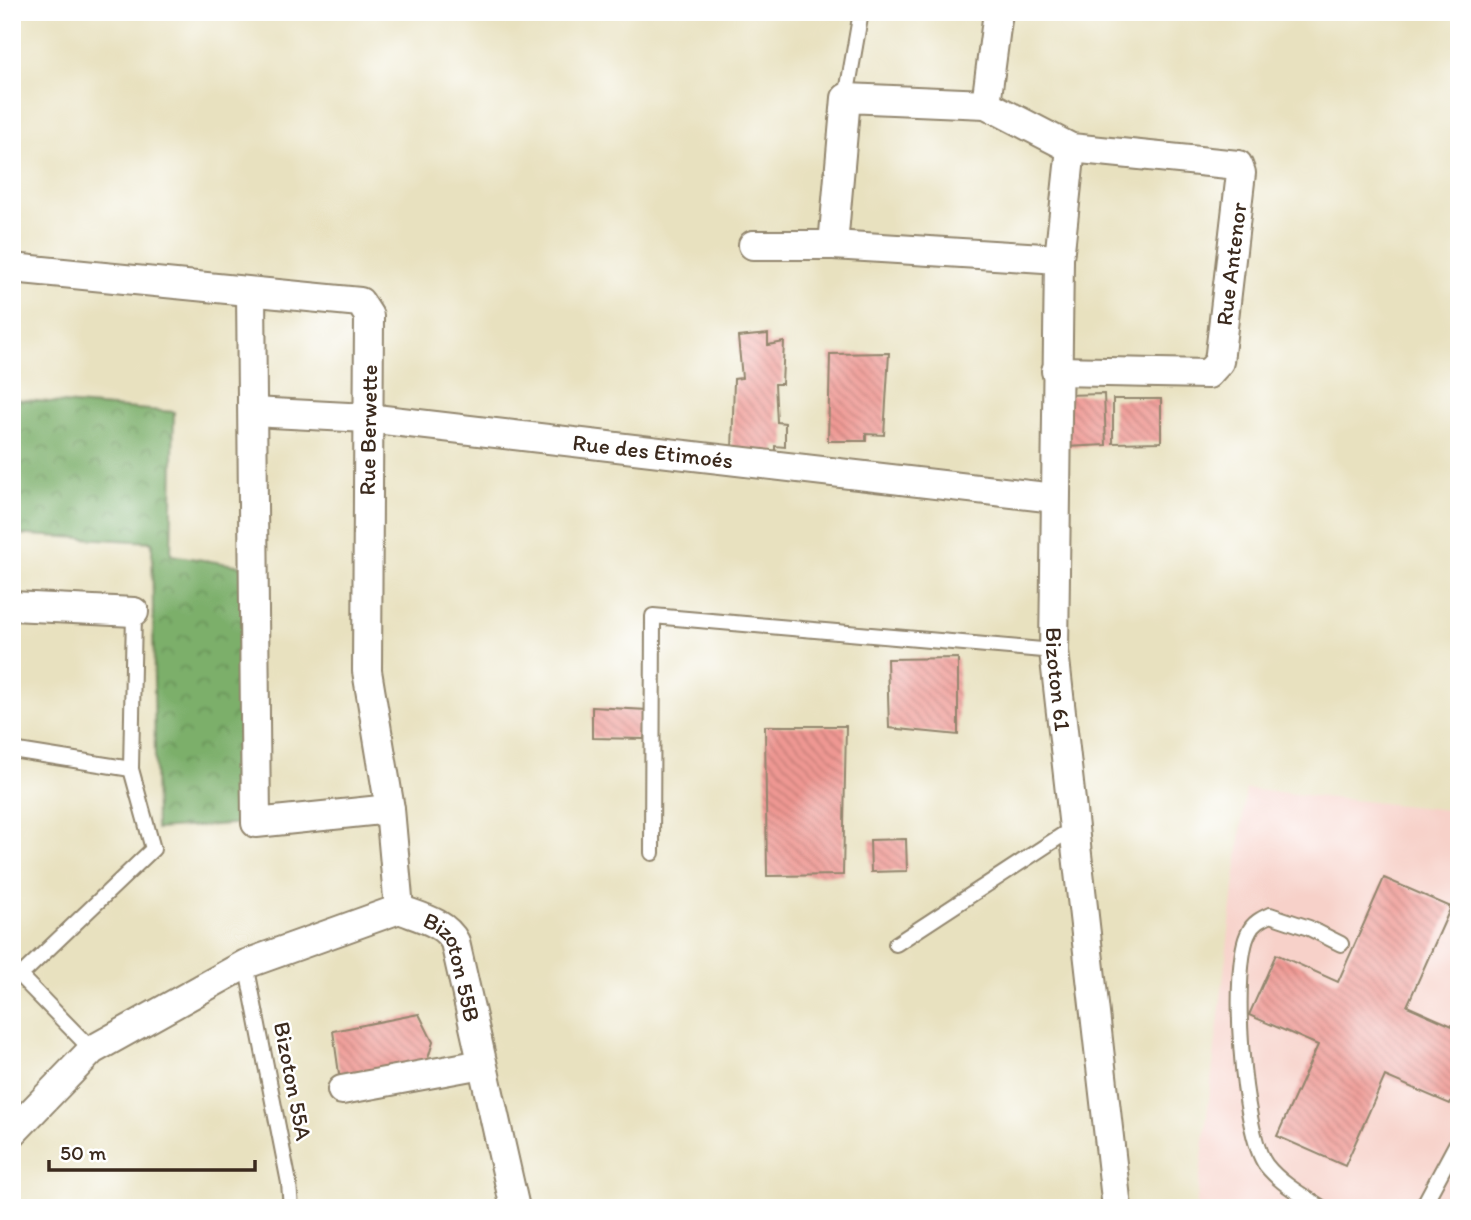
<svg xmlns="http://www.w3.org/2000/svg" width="1471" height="1220" font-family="Itim,sans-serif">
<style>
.built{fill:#f7d1c9}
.forest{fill:url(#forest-crowns);stroke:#5c6c44;stroke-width:2}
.building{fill:url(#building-back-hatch)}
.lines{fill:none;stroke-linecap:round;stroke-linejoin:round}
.lane-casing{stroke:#92866e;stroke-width:18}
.street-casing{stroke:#92866e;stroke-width:32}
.lane{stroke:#fff;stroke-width:14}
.street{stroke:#fff;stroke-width:28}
.labels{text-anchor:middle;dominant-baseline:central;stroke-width:5;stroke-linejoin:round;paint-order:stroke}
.street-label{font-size:23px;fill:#3b2a1e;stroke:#fff}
</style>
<defs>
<pattern id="forest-crowns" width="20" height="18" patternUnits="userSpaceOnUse" patternTransform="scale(1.75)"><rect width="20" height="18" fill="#7caf6a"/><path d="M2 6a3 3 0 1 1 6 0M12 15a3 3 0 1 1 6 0" fill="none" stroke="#678f57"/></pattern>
<pattern id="building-back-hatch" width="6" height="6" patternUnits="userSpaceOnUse" patternTransform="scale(1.75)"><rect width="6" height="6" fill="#ef9893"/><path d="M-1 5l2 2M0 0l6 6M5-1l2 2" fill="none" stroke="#c37c77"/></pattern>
</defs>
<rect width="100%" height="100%" fill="#fff"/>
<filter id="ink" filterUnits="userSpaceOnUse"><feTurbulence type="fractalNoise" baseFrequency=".0143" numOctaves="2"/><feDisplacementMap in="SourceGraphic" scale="14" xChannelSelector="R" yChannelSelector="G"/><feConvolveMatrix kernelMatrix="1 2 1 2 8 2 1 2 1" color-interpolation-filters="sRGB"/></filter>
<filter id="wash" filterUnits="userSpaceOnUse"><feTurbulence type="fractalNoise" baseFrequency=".00686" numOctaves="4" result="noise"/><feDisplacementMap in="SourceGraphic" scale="28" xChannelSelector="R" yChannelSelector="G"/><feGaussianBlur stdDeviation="1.57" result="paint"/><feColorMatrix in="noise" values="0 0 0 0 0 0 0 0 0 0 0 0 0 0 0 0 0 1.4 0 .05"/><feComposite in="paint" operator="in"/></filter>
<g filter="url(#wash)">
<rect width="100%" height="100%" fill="#e8e1bf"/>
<!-- built -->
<path class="built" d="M1246 789 1459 811V1208H1196Z"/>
<!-- forest -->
<path class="forest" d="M12 399 174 412 171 555 249 567 247 823 156 829 152 542 12 534Z"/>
<g id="blocks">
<!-- building -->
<g class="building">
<path d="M768 334V345L784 342 782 384H775L777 422 785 423V447L775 446V458L732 454 734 379 742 378 738 337Z"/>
<path d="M889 353 884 435 866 434V441H828L830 354Z"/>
<path d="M1104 394 1106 445 1066 447 1064 395Z"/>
<path d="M1113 399H1161V442L1113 443Z"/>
<path d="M958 658V735L889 728 887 659Z"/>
<path d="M592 707 647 710 644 739 592 738Z"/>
<path d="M765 726H846L843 875 767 876Z"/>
<path d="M906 839 907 871 871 872 870 840Z"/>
<path d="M1384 878 1451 907 1407 1006 1459 1029V1084L1450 1104 1385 1076 1345 1166 1277 1136 1318 1045 1249 1015 1276 954 1338 982Z"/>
<path d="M419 1014 433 1042 426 1065 340 1081 333 1031Z"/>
</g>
</g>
</g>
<g filter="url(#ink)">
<use href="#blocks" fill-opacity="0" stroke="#92866e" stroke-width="2"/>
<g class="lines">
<!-- lane casing -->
<g class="lane-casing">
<g id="lane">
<path d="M846 98 861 12"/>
<path d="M12 750 131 769"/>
<path d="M652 853 653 616 1054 651"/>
<path d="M896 944 1073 828"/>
<path d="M246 964 289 1183 291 1208"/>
<path d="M92 1050 20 976 153 849 131 769 134 612"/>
<path d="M1322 1208C1303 1196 1280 1183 1266 1165 1242 1133 1230 965 1249 932 1253 923 1261 919 1270 915L1309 928 1341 944"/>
<path d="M1422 1208 1459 1139"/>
</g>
</g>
<!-- street casing -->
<g class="street-casing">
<g id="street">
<path d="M986 104 998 12"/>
<path id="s1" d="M1071 148 1059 259 1054 651 1117 1208"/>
<path d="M753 245H833L1059 259"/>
<path d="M833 245 846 98 986 104 1071 148 1238 165 1241 173 1219 362 1208 374 1056 371"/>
<path d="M12 268 360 302 369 316 367 671 390 809 399 909"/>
<path d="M251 292 256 823 390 809"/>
<path id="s2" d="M253 412 367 418 1055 498"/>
<path d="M12 606 134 612"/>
<path d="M342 1090 482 1064"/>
<path id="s3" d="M12 1133 92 1050 246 964 399 909C419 917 445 922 455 942L515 1208"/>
</g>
</g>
<!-- lane -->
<use href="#lane" class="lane"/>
<!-- street -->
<use href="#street" class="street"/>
</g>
</g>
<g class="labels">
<!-- street labels -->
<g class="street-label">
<text transform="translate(1231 264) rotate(-83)">Rue Antenor</text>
<text transform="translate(368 430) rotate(-89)">Rue Berwette</text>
<text stroke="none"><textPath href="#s2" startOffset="402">Rue des Etimoés</textPath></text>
<text stroke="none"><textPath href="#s1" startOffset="532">Bizoton 61</textPath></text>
<text stroke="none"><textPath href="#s3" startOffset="542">Bizoton 55B</textPath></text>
<text transform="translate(293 1081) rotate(79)">Bizoton 55A</text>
</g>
</g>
<!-- margin -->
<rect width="1471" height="1220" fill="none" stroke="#fff" stroke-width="42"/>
<!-- scale -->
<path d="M49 1160v10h206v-10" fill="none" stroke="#3b2a1e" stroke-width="3.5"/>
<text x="60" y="1160" font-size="21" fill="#3b2a1e" stroke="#ffffff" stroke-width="5" paint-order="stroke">50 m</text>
</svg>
